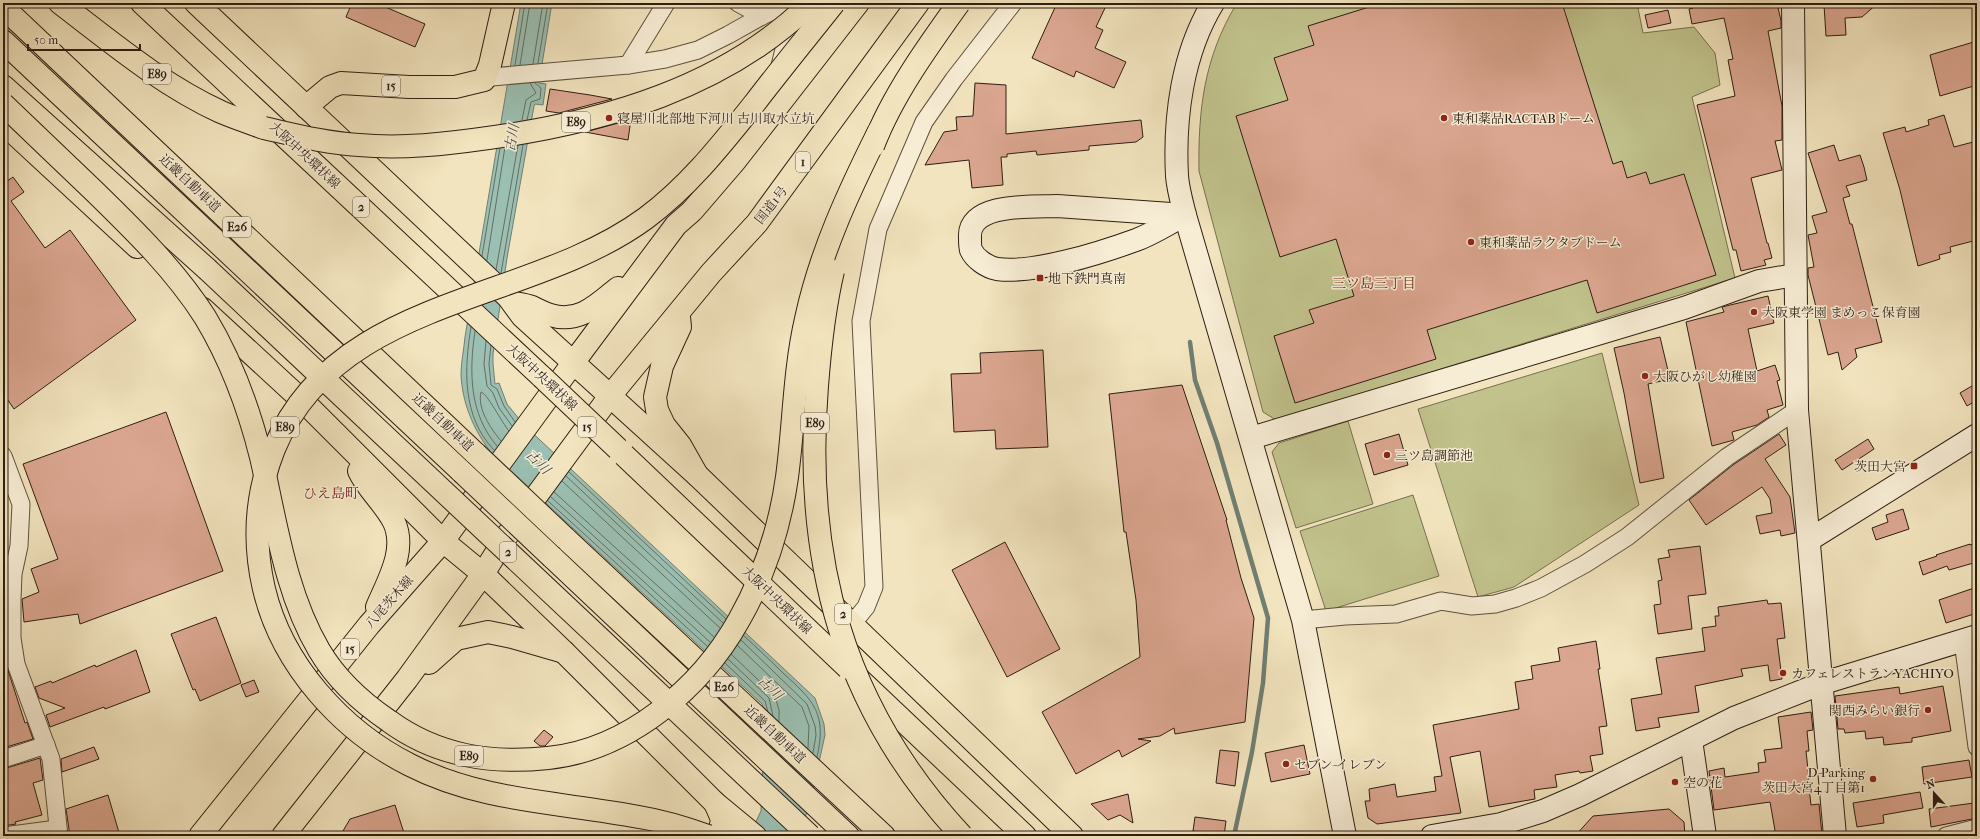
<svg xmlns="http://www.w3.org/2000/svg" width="1980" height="839" font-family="'IM FELL French Canon','Noto Serif JP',serif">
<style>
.green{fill:#c1c28c;stroke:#787050}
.water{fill:#9bbfb2;stroke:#6f7f72}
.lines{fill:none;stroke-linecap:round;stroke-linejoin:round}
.shore{stroke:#646e62;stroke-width:1}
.stream{stroke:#6f7f72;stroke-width:4.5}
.building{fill:#dba690;stroke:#2e1e13}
.street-casing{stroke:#5f503e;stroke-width:19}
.secondary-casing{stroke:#2e1e13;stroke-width:24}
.primary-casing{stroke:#2e1e13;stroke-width:24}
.highway-casing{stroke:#2e1e13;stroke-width:24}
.street{stroke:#f7edd5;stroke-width:17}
.secondary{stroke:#f7edd5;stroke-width:22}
.primary{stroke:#f2e4be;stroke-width:22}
.highway{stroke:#f2e4be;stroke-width:22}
.primary-bridge-casing{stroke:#2e1e13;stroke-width:24;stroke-linecap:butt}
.highway-bridge-casing{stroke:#2e1e13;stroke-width:24;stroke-linecap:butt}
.primary-bridge{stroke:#f2e4be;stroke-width:22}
.highway-bridge{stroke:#f2e4be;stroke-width:22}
.poi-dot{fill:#8f2418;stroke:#f7edd5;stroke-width:1.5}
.labels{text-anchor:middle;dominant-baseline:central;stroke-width:3;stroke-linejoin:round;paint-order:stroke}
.shield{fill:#f7edd5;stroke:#6a5c4d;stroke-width:1}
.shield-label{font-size:12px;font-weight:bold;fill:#2e1e13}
.poi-label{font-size:13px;fill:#2e1e13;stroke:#f7edd5;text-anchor:start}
.street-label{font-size:13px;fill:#2e1e13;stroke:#f7edd5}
.water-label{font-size:14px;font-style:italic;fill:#4f4e43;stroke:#f7edd5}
.neighbourhood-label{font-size:14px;fill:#7a1f14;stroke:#f7edd5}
</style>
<rect width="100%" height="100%" fill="#f2e4be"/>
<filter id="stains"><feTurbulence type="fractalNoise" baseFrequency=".005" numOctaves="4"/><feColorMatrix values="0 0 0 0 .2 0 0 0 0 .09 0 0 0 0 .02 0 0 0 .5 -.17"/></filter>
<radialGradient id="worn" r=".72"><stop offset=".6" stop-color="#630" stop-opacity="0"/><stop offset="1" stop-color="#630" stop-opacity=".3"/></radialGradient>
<!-- green -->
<g class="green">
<path d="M1237 3H1637L1643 33 1694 27 1715 53 1720 85 1692 97 1735 278 1276 420 1263 412 1199 171C1198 110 1204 57 1237 3Z"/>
<path d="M1602 353 1639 505 1514 587 1478 597 1418 409Z"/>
<path d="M1348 421 1373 504 1296 528 1272 452 1279 443Z"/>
<path d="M1413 495 1439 576 1326 611 1300 531Z"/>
</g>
<!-- water -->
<path class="water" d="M521 3H552L539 83 546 84 543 105 535 104 534 106 507 258 493 354V364L495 384 499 383 507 404 524 425 815 698 824 724 825 735 812 794 800 836H749L761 811 765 713 762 704 490 451C473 429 462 402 461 374 461 362 464 349 465 337Z"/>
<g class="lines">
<!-- shore -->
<g class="shore">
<path d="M538 63 548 3"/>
<path d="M533 64 543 3"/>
<path d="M515 65 525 3"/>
<path d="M520 65 530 3"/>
<path d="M522 120 526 100 536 93 530 83"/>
<path d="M527 120 531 102 540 99 541 88 535 83"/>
<path d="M482 256 500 148"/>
<path d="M487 260 505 147"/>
<path d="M496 270 518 145"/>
<path d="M501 273 523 145"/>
<path d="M471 327C464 369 462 417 494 450"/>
<path d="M475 331C469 371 469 414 497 446"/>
<path d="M486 341 484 364 487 386 493 393 499 408 512 426"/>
<path d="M491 345 489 364 491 385 497 389 504 406 515 422"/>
<path d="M501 441C491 429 477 409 481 392 487 393 502 423 509 431"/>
<path d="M569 472 726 619"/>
<path d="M566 476 723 623"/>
<path d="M562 481 720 628"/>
<path d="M554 492 714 637"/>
<path d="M551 497 710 642"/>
<path d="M548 501 707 646"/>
<path d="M743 635C757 648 771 661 784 674 814 701 827 714 817 757"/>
<path d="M741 640 807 704 815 726 816 735 813 753"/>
<path d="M737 645 802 707 809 726 808 748"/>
<path d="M731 654 775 696 779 710V722"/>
<path d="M728 659 769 698 773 716"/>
<path d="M725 663 765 701 768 712"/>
</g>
<!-- stream -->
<path class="stream" d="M1190 342 1195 380 1217 443 1268 618 1263 683 1252 752 1234 836"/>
</g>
<!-- building -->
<g class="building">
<path d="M352 3H376L425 24 415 47 346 17Z"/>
<path d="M1057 3H1093L1105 8 1096 27 1103 30 1095 48 1126 62 1114 88 1076 71 1074 77 1032 58Z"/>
<path d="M1382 3H1562L1613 164 1622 161 1627 178 1646 172 1650 184 1684 174 1716 275 1597 313 1587 280 1427 330 1436 359 1295 403 1274 336 1314 323 1309 310 1354 296 1336 239 1280 257 1236 116 1288 100 1274 58 1314 45 1308 26Z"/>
<path d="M1692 3H1777L1781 21V28L1768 31 1782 106V140L1775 141 1782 170 1751 178 1767 243H1768L1772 258 1764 260 1766 265 1741 271 1736 250H1733L1697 105 1735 96 1728 60 1733 59 1724 18 1692 24 1689 9 1693 8Z"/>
<path d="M1849 3H1878L1862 17 1845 18 1846 35 1826 36 1824 5Z"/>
<path d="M1668 10 1671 23 1648 28 1645 15Z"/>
<path d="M1977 41V85L1940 96 1930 55Z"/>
<path d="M975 83 1006 85V134L1141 120 1143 137 1136 142 1089 146V150L1037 155 1036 151 1007 154V157H1001L1003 185 972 188 969 160 925 165 944 132 957 130 956 117 973 116Z"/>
<path d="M550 89 590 95 612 99 559 113 546 111Z"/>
<path d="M1944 115 1954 147 1977 141V240L1950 247 1951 252 1939 255 1940 259 1918 266 1900 190 1883 133 1905 127 1906 132 1929 125 1928 120Z"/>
<path d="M631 119 628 140 585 132 622 122Z"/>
<path d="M1834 145 1839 161 1860 155 1864 167 1867 180 1846 186 1850 196 1843 198 1850 224H1852L1882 342 1855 349 1857 357 1842 370 1838 352 1828 355 1808 275V268L1814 267 1808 235 1817 233 1812 216 1827 212 1808 153Z"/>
<path d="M13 177 24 192 11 201 45 248 70 230 136 320 14 409 3 393V184Z"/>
<path d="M1768 296 1774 323 1748 329 1757 371 1775 365 1780 380 1777 381 1783 405 1767 410 1769 417 1757 425 1732 432 1734 440 1712 446 1686 322 1724 312 1722 307 1726 306Z"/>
<path d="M1660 337 1670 379 1648 384 1664 478 1640 483 1624 393 1614 348Z"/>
<path d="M1043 350 1048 447 996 449 995 430 954 432 951 374 981 373 980 353Z"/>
<path d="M1977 383V400L1967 406 1960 393Z"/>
<path d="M1182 385 1227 520H1226L1241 578 1254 618 1245 722 1175 734 1174 728 1160 736 1138 739 1151 741 1122 757 1119 750 1076 774 1042 712 1140 657 1136 600 1126 532H1124L1109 394Z"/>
<path d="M166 412 223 571 80 624 78 614 24 622 22 599 39 592 31 569 58 559 23 464Z"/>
<path d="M1399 434 1408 465 1374 475 1365 444Z"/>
<path d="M1779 434 1786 445 1765 459 1790 497 1795 533 1781 536 1780 530 1760 534 1756 516 1772 513 1770 499 1762 487 1706 525 1689 500 1733 465Z"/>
<path d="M1868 439 1874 449 1842 470 1835 460Z"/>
<path d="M1903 509 1909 529 1876 540 1872 528 1888 522 1886 515Z"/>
<path d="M1005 542 1060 649 1007 677 952 570Z"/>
<path d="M1977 543V562L1949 570 1947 566 1923 575 1919 562 1937 556 1936 555 1970 544V545Z"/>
<path d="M1700 546 1706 594 1688 596 1692 629 1658 634 1654 605 1661 604 1658 581 1662 580 1658 559 1670 557 1668 550Z"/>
<path d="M1977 587V613L1946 623 1939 600Z"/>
<path d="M1767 600 1768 604 1781 603 1785 638 1777 639 1782 679 1770 681 1768 665 1741 669 1743 676 1695 686 1699 712 1658 718 1660 727 1636 731 1631 699 1662 694 1656 658 1705 651 1702 628 1716 626 1715 616H1719L1718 607Z"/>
<path d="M216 617 241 683 200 701 195 689 193 690 171 634Z"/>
<path d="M1596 641 1600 669H1598L1607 726 1599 727 1603 754 1590 756 1593 771 1580 773 1579 771 1555 775 1557 787 1534 790 1535 799 1489 807 1480 751 1450 757 1461 813 1377 824 1368 818 1365 801H1370L1369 789 1395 784 1397 797 1436 791 1434 777 1442 776 1433 725 1519 709 1515 682 1533 679 1531 666 1560 661 1558 648Z"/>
<path d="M136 650 150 692 105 709 104 707 50 727 46 715 65 708 39 698 35 687 51 681 52 683 95 665 96 667Z"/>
<path d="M3 661H5L25 723 27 722 33 739 3 748Z"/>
<path d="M254 680 259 692 246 697 241 685Z"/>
<path d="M1943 686 1951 731 1912 738V742L1884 745 1883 737 1866 739 1865 731 1845 733 1844 729H1838L1835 696 1899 687 1900 694Z"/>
<path d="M1811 712 1813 730 1807 731 1809 751H1806L1809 779H1808L1811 805 1819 804 1822 835 1776 836 1770 802 1714 810 1709 771 1724 768 1725 777 1759 772 1758 763 1766 762 1764 750 1782 748 1778 717Z"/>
<path d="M544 730 553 737 545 746H540L534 741Z"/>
<path d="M1304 745 1310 774 1271 782 1265 753Z"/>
<path d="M94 747 99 759 62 772 61 759Z"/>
<path d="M1220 750 1239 752 1235 786 1216 783Z"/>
<path d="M40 758 43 780 33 783 42 815 15 822 16 824 3 826V769Z"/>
<path d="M1969 760 1972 777 1924 784 1922 767Z"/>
<path d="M1920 792 1923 808 1883 815 1884 823 1857 827 1853 803Z"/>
<path d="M1128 794 1133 823 1120 815 1108 820 1091 804Z"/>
<path d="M108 795 120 836H70L66 809Z"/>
<path d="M1974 803 1977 818 1931 827 1929 809Z"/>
<path d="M395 805 405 836H340L350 819Z"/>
<path d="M1669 809 1684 822 1685 836H1575L1593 816Z"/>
<path d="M1195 817 1226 821 1224 836H1211V834L1193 831Z"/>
</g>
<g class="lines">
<!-- street casing -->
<g class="street-casing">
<g id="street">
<path d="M738 3 762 16"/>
<path d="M628 65 666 3"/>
<path d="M779 70 792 16"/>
<path d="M484 80 492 77 628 65 665 59 698 50 728 35 762 16 790 3"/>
<path d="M3 456 21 504 19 546 13 574 12 600V638L16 664 51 759 59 836"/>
<path d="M1303 620 1345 616 1396 614 1441 601 1472 606 1495 604 1516 598 1541 588 1585 564 1627 537 1727 457 1797 410"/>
<path d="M852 624 866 607 874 587 861 321 878 229 924 122 954 79 1013 3"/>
<path d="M1963 641 1977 747"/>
<path d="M3 759 46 745"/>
<path d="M4 836 57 829"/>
<path d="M1946 836 1977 828"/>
</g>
</g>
<!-- secondary casing -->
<g class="secondary-casing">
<g id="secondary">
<path d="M1213 3C1182 54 1174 118 1177 176 1178 189 1182 203 1185 215L1303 620 1345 836"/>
<path d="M1793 3 1797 410 1835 836"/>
<path d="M1057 206 1185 215C1169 223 1153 234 1136 240 1100 253 1034 274 997 269 987 267 975 259 971 250 970 247 970 241 970 238 967 202 1034 207 1057 206Z"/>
<path d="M1251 438 1684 308 1759 281 1795 275"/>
<path d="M1809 540 1977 435"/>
<path d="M1691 740 1705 836"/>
<path d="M1432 836 1501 824 1543 811 1580 795 1734 718 1820 684 1977 636"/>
</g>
</g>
<!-- primary casing -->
<g class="primary-casing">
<g id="primary">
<path d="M142 3 542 377"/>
<path d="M196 3 508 297 522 316 697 475 1072 836"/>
<path d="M3 86 207 269"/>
<path d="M306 107 330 87 341 83 409 87H455L484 80 490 65 504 3"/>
<path d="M3 123 137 247"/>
<path d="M203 309 306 404 443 541 483 574 565 653 715 803 755 836"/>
<path d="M359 471C368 490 385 504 394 522 407 550 388 581 377 607"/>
<path d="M429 663 456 639 488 632 512 637 564 652"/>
<path d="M859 679 1025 836"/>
<path d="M715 803 722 819 719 836"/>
<path d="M200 836 369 625 443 541 573 363"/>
<path d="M283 836 407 679 483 574 506 537 610 396"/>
</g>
</g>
<!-- highway casing -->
<g class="highway-casing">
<g id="highway">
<path d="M60 3C111 42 162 85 221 112 235 118 250 123 264 128"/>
<path d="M3 7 476 454"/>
<path d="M3 41 462 472"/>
<path d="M514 303C520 304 527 305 532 307 538 310 544 313 550 315 579 324 597 305 618 288"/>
<path d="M679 317 680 327 662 366 655 397 657 410 664 425 680 445 697 475"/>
<path d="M573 363 676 225 692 211 735 161 858 3"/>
<path d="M610 396 711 273 757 223 918 3"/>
<path d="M565 538 884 836"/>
<path d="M552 557 848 836"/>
</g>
</g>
<!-- street -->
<use href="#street" class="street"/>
<!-- secondary -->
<use href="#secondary" class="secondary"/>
<!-- primary -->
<use href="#primary" class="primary"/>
<!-- highway -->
<use href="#highway" class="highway"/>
<!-- primary-bridge casing -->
<g class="primary-bridge-casing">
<g id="primary-bridge">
<path d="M207 269 810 836"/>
<path d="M542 377 618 449"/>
<path d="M624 455 848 668"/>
</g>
</g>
<!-- highway-bridge casing -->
<g class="highway-bridge-casing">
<g id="highway-bridge">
<path d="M3 104C33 133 64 162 94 191 134 230 175 270 205 317 231 360 249 409 261 457 276 522 285 592 319 650 336 679 361 702 389 721 437 756 490 764 548 758 628 750 701 688 739 620 764 576 780 527 787 477 794 425 794 371 806 319 820 253 849 191 879 131"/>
<path d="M264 128C295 135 326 143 359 145 402 149 446 144 488 138 605 122 725 87 811 3"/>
<path d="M873 146C892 96 928 46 959 3"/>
<path d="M833 271C824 309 820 347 817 386 803 559 842 707 962 836"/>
<path d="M476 454 565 538"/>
<path d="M462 472 552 557"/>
<path d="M708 836C686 828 663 821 639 817 562 802 482 802 410 765 342 731 282 665 264 589 253 542 256 494 274 449 336 296 530 304 646 218 689 186 721 145 754 104 780 70 807 37 834 3"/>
</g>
</g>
<!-- primary-bridge -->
<use href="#primary-bridge" class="primary-bridge"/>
<!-- highway-bridge -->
<use href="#highway-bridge" class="highway-bridge"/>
</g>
<!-- markers -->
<g class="poi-dot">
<circle cx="609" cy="118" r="4"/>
<circle cx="1444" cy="118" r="4"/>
<circle cx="1471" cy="242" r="4"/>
<rect x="1036" y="274" width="8" height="8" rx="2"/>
<circle cx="1754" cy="312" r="4"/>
<circle cx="1645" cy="376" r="4"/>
<circle cx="1387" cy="455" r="4"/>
<rect x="1910" y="462" width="8" height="8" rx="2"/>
<circle cx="1783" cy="673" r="4"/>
<circle cx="1928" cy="710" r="4"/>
<circle cx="1286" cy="764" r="4"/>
<circle cx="1873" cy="779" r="4"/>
<circle cx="1675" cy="782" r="4"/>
</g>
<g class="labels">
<!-- shield labels -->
<g class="shield">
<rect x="143" y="64" width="28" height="20" rx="3"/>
<rect x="382" y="76" width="18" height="20" rx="3"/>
<rect x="562" y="112" width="28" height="20" rx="3"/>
<rect x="796" y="152" width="14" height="20" rx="3"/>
<rect x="353" y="197" width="16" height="20" rx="3"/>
<rect x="223" y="217" width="28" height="20" rx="3"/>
<rect x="801" y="413" width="28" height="20" rx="3"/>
<rect x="271" y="417" width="28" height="20" rx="3"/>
<rect x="578" y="417" width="18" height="20" rx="3"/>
<rect x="500" y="542" width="16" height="20" rx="3"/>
<rect x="835" y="604" width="16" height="20" rx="3"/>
<rect x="341" y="639" width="18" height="20" rx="3"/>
<rect x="710" y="677" width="28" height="20" rx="3"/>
<rect x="455" y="746" width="28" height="20" rx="3"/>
</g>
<g class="shield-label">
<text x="157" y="74">E89</text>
<text x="391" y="86">15</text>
<text x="576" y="122">E89</text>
<text x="803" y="162">1</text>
<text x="361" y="207">2</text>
<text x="237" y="227">E26</text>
<text x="815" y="423">E89</text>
<text x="285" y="427">E89</text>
<text x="587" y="427">15</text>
<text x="508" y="552">2</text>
<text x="843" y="614">2</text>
<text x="350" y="649">15</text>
<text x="724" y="687">E26</text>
<text x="469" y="756">E89</text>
</g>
<!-- poi labels -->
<g class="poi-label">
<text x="617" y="118">寝屋川北部地下河川 古川取水立坑</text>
<text x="1452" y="118">東和薬品RACTABドーム</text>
<text x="1479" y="242">東和薬品ラクタブドーム</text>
<text x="1048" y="278">地下鉄門真南</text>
<text x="1762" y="312">大阪東学園 まめっこ保育園</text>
<text x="1653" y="376">大阪ひがし幼稚園</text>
<text x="1395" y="455">三ツ島調節池</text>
<text x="1906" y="466" text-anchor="end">茨田大宮</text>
<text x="1791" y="673">カフェレストランYACHIYO</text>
<text x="1920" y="710" text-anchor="end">関西みらい銀行</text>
<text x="1294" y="764">セブン-イレブン</text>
<text x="1865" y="772" text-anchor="end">D-Parking<tspan x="1865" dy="15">茨田大宮4丁目第1</tspan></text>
<text x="1683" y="782">空の花</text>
</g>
<!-- street labels -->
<g class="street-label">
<text transform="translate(305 155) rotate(43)">大阪中央環状線</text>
<text transform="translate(190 183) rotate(43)">近畿自動車道</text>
<text transform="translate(771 205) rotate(-52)">国道1号</text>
<text transform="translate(542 377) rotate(43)">大阪中央環状線</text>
<text transform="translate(443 422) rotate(43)">近畿自動車道</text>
<text transform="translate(777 600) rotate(44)">大阪中央環状線</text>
<text transform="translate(389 602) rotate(-49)">八尾茨木線</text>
<text transform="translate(775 734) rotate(43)">近畿自動車道</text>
</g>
<!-- water labels -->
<g class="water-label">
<text transform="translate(512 138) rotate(-80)">古川</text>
<text transform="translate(538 462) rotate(45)">古川</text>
<text transform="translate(770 688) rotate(44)">古川</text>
</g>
<!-- neighbourhood labels -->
<g class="neighbourhood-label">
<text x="1374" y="283">三ツ島三丁目</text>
<text x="331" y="493">ひえ島町</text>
</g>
</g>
<!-- margin -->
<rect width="1980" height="839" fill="none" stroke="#f2e4be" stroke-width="16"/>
<rect x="4" y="4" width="1972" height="831" fill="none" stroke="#2e1e13" stroke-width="2"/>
<rect x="8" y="8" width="1964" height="823" fill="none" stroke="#2e1e13"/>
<!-- north arrow -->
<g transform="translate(1934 793) rotate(339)" stroke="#f7edd5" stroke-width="3" paint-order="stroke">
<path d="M0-3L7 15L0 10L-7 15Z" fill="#2e1e13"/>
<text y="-6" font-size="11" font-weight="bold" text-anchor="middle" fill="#2e1e13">N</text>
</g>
<!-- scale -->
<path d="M28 44v6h112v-6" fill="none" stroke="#2e1e13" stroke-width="2"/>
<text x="34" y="44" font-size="12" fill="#2e1e13" stroke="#f7edd5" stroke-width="3" paint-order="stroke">50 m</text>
<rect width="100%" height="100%" filter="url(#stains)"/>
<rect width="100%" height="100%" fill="url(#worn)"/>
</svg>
